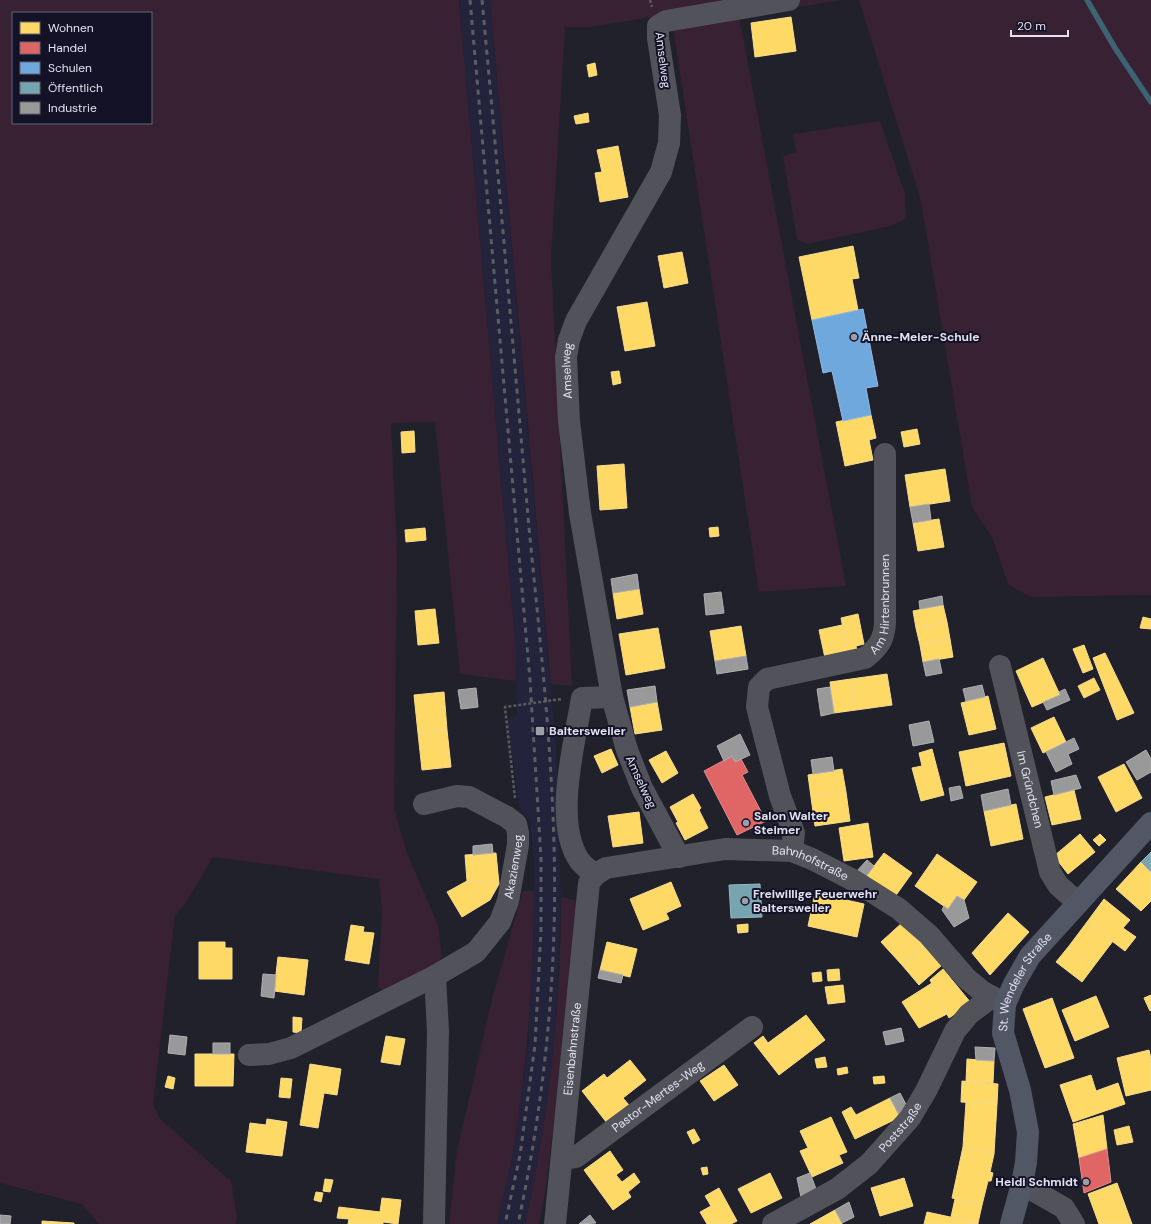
<svg xmlns="http://www.w3.org/2000/svg" width="1151" height="1224" font-family="'DM Sans',sans-serif">
<style>
.built{fill:#23233b}
.green{fill:#372132;fill-rule:evenodd}
.homes{fill:#ffd966;stroke:#f6db8f}
.shops{fill:#e06666;stroke:#e08b8f}
.schools{fill:#6fa8dc;stroke:#91b9e2}
.public{fill:#76a5af;stroke:#96b7c2}
.industry{fill:#999;stroke:#afafb3}
.lines{fill:none;stroke-linecap:round;stroke-linejoin:round}
.stream{stroke:#3d6375;stroke-width:5.5}
.path{stroke:#5a5a61;stroke-width:2.5;stroke-dasharray:3 2;stroke-linecap:butt}
.minor{stroke:#52525b;stroke-width:22}
.major{stroke:#525766;stroke-width:22}
.rail{stroke:#5d5d65;stroke-width:3;stroke-dasharray:5 5;stroke-linecap:butt}
.poi-dot{fill:#9e9eab;stroke:#131226;stroke-width:1.5}
.labels{text-anchor:middle;dominant-baseline:central;stroke-width:4;stroke-linejoin:round;paint-order:stroke}
.street-label{font-size:12px;fill:#e1e1f0;stroke:#131226}
.poi-label{font-size:12px;font-weight:bold;fill:#e1e1f0;stroke:#131226;text-anchor:start}
</style>
<rect width="100%" height="100%" fill="#21212b"/>
<!-- built -->
<path class="built" d="M459 0H490L556 748 561 897 555 1047 539 1158 525 1224H497L513 1154 528 1045 534 930V858L529 820 519 806 507 719 517 715 516 650Z"/>
<!-- green -->
<g class="green">
<path d="M0 0H459L516 650V681L460 674 435 422 391 423 397 554 394 808 407 853 438 925 442 956 439 962 383 990 378 987 382 912 379 879 213 857 184 906 175 915 153 1104 160 1119 231 1181 237 1216 236 1224H99L82 1204 0 1183ZM13 13H151V123H13Z"/>
<path d="M490 0H843L739 16 846 586 759 592 671 14 590 27H565L551 259 572 686 551 684Z"/>
<path d="M859 0H1151V595L1030 597 1008 584 993 539 972 507 921 201Z"/>
<path d="M880 121 905 194 906 218 891 226 807 244 797 239 783 156 796 152 793 134Z"/>
<path d="M523 891H534C534 979 527 1066 513 1152 509 1176 502 1200 497 1224H449L457 1151 493 995Z"/>
<path d="M561 897 574 900 581 911 545 1193 539 1224H525C549 1116 561 1007 561 897Z"/>
</g>
<!-- homes -->
<g class="homes">
<path d="M791 17 796 51 755 57 751 23Z"/>
<path d="M595 63 597 75 589 77 587 65Z"/>
<path d="M588 113 589 122 576 124 574 116Z"/>
<path d="M618 146 628 197 600 202 595 173 602 172 597 150Z"/>
<path d="M853 246 859 278 852 279 858 310 812 320 799 257Z"/>
<path d="M682 252 688 283 664 288 658 256Z"/>
<path d="M647 302 655 346 625 351 617 307Z"/>
<path d="M619 371 621 383 613 385 611 372Z"/>
<path d="M871 415 876 438 869 440 873 460 845 466 836 422Z"/>
<path d="M917 429 920 444 904 447 901 432Z"/>
<path d="M414 431 415 452 402 453 401 432Z"/>
<path d="M624 464 627 508 600 510 597 466Z"/>
<path d="M945 469 950 501 910 507 905 475Z"/>
<path d="M939 519 944 547 918 551 913 523Z"/>
<path d="M718 527 719 536 710 537 709 528Z"/>
<path d="M425 528 426 540 406 542 405 530Z"/>
<path d="M639 589 643 614 617 619 613 593Z"/>
<path d="M943 605 947 622 916 628 913 611Z"/>
<path d="M435 609 439 643 418 645 415 611Z"/>
<path d="M858 614 864 644 856 646 857 651 848 653 841 618Z"/>
<path d="M1143 617 1151 619V629L1140 628Z"/>
<path d="M947 622 950 639 920 645 916 628Z"/>
<path d="M842 625 848 653 825 658 819 630Z"/>
<path d="M741 626 746 656 715 661 710 631Z"/>
<path d="M658 628 665 668 626 675 619 634Z"/>
<path d="M950 639 953 657 923 662 920 645Z"/>
<path d="M1084 645 1093 669 1083 673 1073 649Z"/>
<path d="M1105 653 1134 713 1117 720 1093 658Z"/>
<path d="M1043 658 1060 695 1032 707 1016 671Z"/>
<path d="M887 674 892 705 856 710 851 679Z"/>
<path d="M1094 678 1100 690 1084 698 1078 686Z"/>
<path d="M851 679 856 710 834 713 830 682Z"/>
<path d="M444 692 447 730 418 733 414 695Z"/>
<path d="M988 696 996 729 969 735 961 703Z"/>
<path d="M657 702 662 730 635 734 630 707Z"/>
<path d="M1054 717 1066 742 1043 753 1031 728Z"/>
<path d="M447 730 451 767 422 770 418 733Z"/>
<path d="M1004 743 1011 776 966 786 959 752Z"/>
<path d="M611 749 618 765 602 773 594 756Z"/>
<path d="M932 749 944 795 921 801 912 768 922 766 919 753Z"/>
<path d="M666 751 678 773 662 783 649 760Z"/>
<path d="M1124 764 1142 798 1116 812 1098 777Z"/>
<path d="M842 769 846 792 811 797 808 775Z"/>
<path d="M1074 790 1081 819 1052 825 1045 797Z"/>
<path d="M846 792 850 821 815 826 811 797Z"/>
<path d="M693 794 701 808 699 810 708 828 685 840 676 823 678 822 670 807Z"/>
<path d="M1016 804 1023 839 991 846 984 811Z"/>
<path d="M639 812 643 843 613 847 608 816Z"/>
<path d="M868 823 873 857 844 861 839 828Z"/>
<path d="M1080 834 1095 852 1068 874 1054 856Z"/>
<path d="M1100 834 1106 840 1099 846 1093 840Z"/>
<path d="M496 853 499 884 467 881 465 855Z"/>
<path d="M884 853 912 873 894 898 865 878Z"/>
<path d="M937 854 977 882 964 900 957 896 948 909 915 886Z"/>
<path d="M1141 862 1151 872V901L1141 911 1116 889Z"/>
<path d="M467 881 499 884 490 900 462 917 447 892Z"/>
<path d="M671 882 681 906 666 913 669 919 643 930 630 899Z"/>
<path d="M815 893 864 904 857 937 808 926Z"/>
<path d="M1104 899 1130 920 1123 928 1136 937 1125 951 1087 922Z"/>
<path d="M1008 913 1029 932 990 975 972 953Z"/>
<path d="M903 922 924 946 902 965 881 942Z"/>
<path d="M1087 922 1113 941 1094 966 1069 946Z"/>
<path d="M748 924V932L738 933 737 925Z"/>
<path d="M351 925 364 927 363 932 374 933 369 964 345 960Z"/>
<path d="M199 942H225V948H232V979H199Z"/>
<path d="M607 942 637 949 630 977 600 970Z"/>
<path d="M924 946 942 965 919 985 902 965Z"/>
<path d="M1069 946 1094 966 1082 982 1056 962Z"/>
<path d="M278 957 308 960 304 995 274 991Z"/>
<path d="M839 969 840 980 828 981 827 970Z"/>
<path d="M943 969 971 1003 949 1018 930 980Z"/>
<path d="M821 972 822 981 813 982 812 973Z"/>
<path d="M932 983 947 1014 919 1028 902 1002Z"/>
<path d="M843 985 845 1002 828 1004 825 987Z"/>
<path d="M1151 995V1010L1150 1011 1144 998Z"/>
<path d="M1096 996 1109 1027 1075 1041 1062 1010Z"/>
<path d="M1052 998 1074 1058 1045 1068 1023 1009Z"/>
<path d="M806 1015 825 1040 779 1075 754 1043 763 1036 768 1043Z"/>
<path d="M293 1017 302 1018 301 1033 293 1032Z"/>
<path d="M386 1036 405 1039 400 1065 381 1062Z"/>
<path d="M1149 1050 1151 1059V1090L1126 1096 1117 1058Z"/>
<path d="M195 1054H234L233 1086H195Z"/>
<path d="M825 1057 827 1067 817 1068 815 1059Z"/>
<path d="M967 1059 994 1061 993 1083 966 1082Z"/>
<path d="M630 1060 646 1080 623 1098 629 1105 607 1123 582 1091 604 1074 607 1078Z"/>
<path d="M310 1064 341 1069 337 1095 324 1093 318 1128 300 1125Z"/>
<path d="M724 1065 738 1085 714 1101 700 1081Z"/>
<path d="M847 1067 848 1073 838 1075 837 1069Z"/>
<path d="M1091 1075 1096 1091 1118 1083 1125 1104 1073 1122 1060 1085Z"/>
<path d="M168 1076 175 1078 173 1089 165 1087Z"/>
<path d="M884 1076 885 1083 874 1084 873 1077Z"/>
<path d="M281 1078 292 1079 290 1098 279 1097Z"/>
<path d="M962 1081 998 1084 997 1104 961 1102Z"/>
<path d="M890 1098 900 1117 855 1139 842 1112 851 1107 856 1115Z"/>
<path d="M966 1102 997 1104 994 1154 963 1147Z"/>
<path d="M1103 1115 1107 1149 1079 1158 1073 1124Z"/>
<path d="M831 1117 847 1152 839 1155 843 1163 812 1177 800 1151 808 1148 800 1131Z"/>
<path d="M267 1119 287 1122 282 1156 246 1152 250 1123 266 1125Z"/>
<path d="M1129 1126 1133 1142 1117 1145 1114 1130Z"/>
<path d="M694 1129 700 1140 693 1144 687 1132Z"/>
<path d="M963 1147 994 1154 990 1172 993 1173 991 1181H988L982 1205 952 1198Z"/>
<path d="M610 1151 623 1170 597 1188 584 1170Z"/>
<path d="M707 1167 708 1174 703 1175 701 1168Z"/>
<path d="M634 1173 640 1182 628 1192 631 1197 613 1210 597 1188 616 1175 622 1182Z"/>
<path d="M770 1173 782 1198 751 1213 738 1189Z"/>
<path d="M904 1178 913 1206 880 1216 871 1188Z"/>
<path d="M325 1179 333 1180 330 1192 323 1191Z"/>
<path d="M1117 1183 1132 1224H1099L1088 1194Z"/>
<path d="M719 1188 737 1221 731 1224H707L700 1212 711 1206 705 1196Z"/>
<path d="M316 1192 323 1193 321 1202 314 1200Z"/>
<path d="M382 1198 401 1200 398 1224 383 1222V1224H348L349 1219 337 1218 339 1207 380 1212Z"/>
<path d="M955 1199 982 1205 978 1223 951 1217Z"/>
<path d="M835 1210 842 1224H810Z"/>
<path d="M927 1212 978 1223V1224H924Z"/>
<path d="M42 1221 74 1223V1224H42Z"/>
</g>
<!-- shops -->
<g class="shops">
<path d="M732 756 735 762 741 759 748 772 742 775 766 821 737 835 704 771Z"/>
<path d="M1107 1149 1111 1182 1084 1193 1079 1158Z"/>
</g>
<!-- schools -->
<path class="schools" d="M863 309 878 386 866 388 871 415 843 421 832 371 823 373 812 320Z"/>
<!-- public -->
<g class="public">
<path d="M1151 852V872L1141 862Z"/>
<path d="M760 884 762 917 731 918 729 885Z"/>
</g>
<!-- industry -->
<g class="industry">
<path d="M929 504 931 520 913 523 910 507Z"/>
<path d="M637 574 639 589 613 593 611 579Z"/>
<path d="M721 592 724 613 706 615 704 594Z"/>
<path d="M942 596 943 605 920 609 919 601Z"/>
<path d="M746 656 748 669 717 674 715 661Z"/>
<path d="M939 659 942 673 926 676 923 662Z"/>
<path d="M982 685 985 697 966 701 963 689Z"/>
<path d="M655 686 657 702 630 707 627 690Z"/>
<path d="M830 687 834 713 821 716 817 689Z"/>
<path d="M476 688 478 707 461 709 458 690Z"/>
<path d="M1065 689 1070 700 1047 710 1043 702 1060 695 1059 692Z"/>
<path d="M929 721 934 742 913 746 909 725Z"/>
<path d="M740 734 750 755 735 762 732 756 724 761 717 746Z"/>
<path d="M1074 738 1079 749 1068 754 1072 764 1056 772 1046 752Z"/>
<path d="M1146 750 1151 759V772L1137 780 1126 762Z"/>
<path d="M832 757 834 771 813 774 811 760Z"/>
<path d="M1076 775 1081 788 1054 795 1051 781Z"/>
<path d="M960 786 963 798 951 801 949 788Z"/>
<path d="M1008 789 1011 805 984 811 981 795Z"/>
<path d="M492 844 493 853 473 855V846Z"/>
<path d="M867 860 874 866 865 878 856 872Z"/>
<path d="M957 896 964 900 969 918 954 927 942 910 944 906 948 909Z"/>
<path d="M600 970 623 975 621 983 598 978Z"/>
<path d="M263 974 276 975 274 998 261 996Z"/>
<path d="M901 1028 904 1041 886 1045 883 1032Z"/>
<path d="M170 1035 187 1037 185 1055 168 1053Z"/>
<rect x="213" y="1043" width="17" height="11"/>
<path d="M975 1047 995 1048 994 1061 976 1060Z"/>
<path d="M900 1093 910 1112 900 1117 890 1098Z"/>
<path d="M810 1173 816 1189 801 1197 797 1178Z"/>
<path d="M849 1202 854 1217 842 1223 835 1210Z"/>
<path d="M0 1215 11 1216 10 1224H0Z"/>
<path d="M590 1215 596 1223 579 1224Z"/>
</g>
<g class="lines">
<!-- stream -->
<path class="stream" d="M1087 0 1115 48 1151 102"/>
<!-- path -->
<g class="path">
<path d="M650 0 652 7"/>
<path d="M515 798 505 707 562 699"/>
</g>
<!-- minor -->
<g class="minor">
<path id="s1" d="M1000 666 1050 872 1058 885 1078 903"/>
<path id="s2" d="M792 851 794 833 780 796 757 707 759 687 767 679 865 658C878 648 884 640 885 623V454"/>
<path id="s3" d="M679 857 642 788 627 750 612 697 580 513 569 421 566 357 569 340 576 321 661 172 669 143 670 115 658 38V26L666 21 789 0"/>
<path d="M595 875C590 870 583 866 579 860 553 821 575 742 582 698L612 697"/>
<path id="s4" d="M249 1055 269 1054 291 1048 435 976 476 952 500 922 508 901 518 845V833L516 824 507 817 469 797 457 796 424 804"/>
<path id="s5" d="M562 1159 576 1157 752 1027"/>
<path d="M1022 1184 1064 1208 1074 1224"/>
<path d="M434 1224 438 1031 435 976"/>
<path id="s6" d="M555 1224 589 883 595 875 606 868 725 849 792 851 812 859 853 880 899 909 929 935 966 978 983 992 1005 1004"/>
<path id="s7" d="M773 1224 837 1189 869 1164 910 1118 926 1091 955 1031 969 1014 992 997"/>
</g>
<!-- major -->
<path class="major" id="s8" d="M1011 1224 1022 1184 1026 1162 1028 1132 1020 1090 1003 1033 1005 1004 1014 984 1030 956 1151 823"/>
<!-- rail -->
<g class="rail">
<path d="M470 0 530 680 541 858V930L535 1045 520 1155 505 1224"/>
<path d="M482 0C498 172 513 345 528 517 541 653 558 794 554 930 551 1030 539 1126 518 1224"/>
</g>
</g>
<!-- markers -->
<g class="poi-dot">
<circle cx="854" cy="337" r="4"/>
<rect x="535" y="726" width="10" height="10" rx="2"/>
<circle cx="746" cy="823" r="4"/>
<circle cx="745" cy="901" r="4"/>
<circle cx="1086" cy="1182" r="4"/>
</g>
<g class="labels">
<!-- street labels -->
<g class="street-label">
<text transform="translate(663 60) rotate(83)">Amselweg</text>
<text stroke="none"><textPath href="#s3" startOffset="504">Amselweg</textPath></text>
<text stroke="none"><textPath href="#s2" startOffset="341">Am Hirtenbrunnen</textPath></text>
<text transform="translate(641 782) rotate(65)">Amselweg</text>
<text stroke="none"><textPath href="#s1" startOffset="127">Im Gründchen</textPath></text>
<text stroke="none"><textPath href="#s6" startOffset="574">Bahnhofstraße</textPath></text>
<text stroke="none"><textPath href="#s4" startOffset="347">Akazienweg</textPath></text>
<text stroke="none"><textPath href="#s8" startOffset="253">St. Wendeler Straße</textPath></text>
<text stroke="none"><textPath href="#s6" startOffset="176">Eisenbahnstraße</textPath></text>
<text stroke="none"><textPath href="#s5" startOffset="116">Pastor-Mertes-Weg</textPath></text>
<text stroke="none"><textPath href="#s7" startOffset="162">Poststraße</textPath></text>
</g>
<!-- poi labels -->
<g class="poi-label">
<text x="862" y="337">Änne-Meier-Schule</text>
<text x="549" y="731">Baltersweiler</text>
<text x="754" y="816">Salon Walter<tspan x="754" dy="14">Steimer</tspan></text>
<text x="753" y="894">Freiwillige Feuerwehr<tspan x="753" dy="14">Baltersweiler</tspan></text>
<text x="1078" y="1182" text-anchor="end">Heidi Schmidt</text>
</g>
</g>
<!-- legend -->
<rect x="12" y="12" width="140" height="112" fill="#131226" stroke="#656577"/>
<rect x="20" y="22" width="20" height="12" fill="#ffd966" stroke="#656577"/>
<text x="48" y="32" font-size="12" fill="#e1e1f0">Wohnen</text>
<rect x="20" y="42" width="20" height="12" fill="#e06666" stroke="#656577"/>
<text x="48" y="52" font-size="12" fill="#e1e1f0">Handel</text>
<rect x="20" y="62" width="20" height="12" fill="#6fa8dc" stroke="#656577"/>
<text x="48" y="72" font-size="12" fill="#e1e1f0">Schulen</text>
<rect x="20" y="82" width="20" height="12" fill="#76a5af" stroke="#656577"/>
<text x="48" y="92" font-size="12" fill="#e1e1f0">Öffentlich</text>
<rect x="20" y="102" width="20" height="12" fill="#999999" stroke="#656577"/>
<text x="48" y="112" font-size="12" fill="#e1e1f0">Industrie</text>
<!-- scale -->
<path d="M1011 30v6h57v-6" fill="none" stroke="#e1e1f0" stroke-width="2"/>
<text x="1017" y="30" font-size="12" fill="#e1e1f0" stroke="#131226" stroke-width="3" paint-order="stroke">20 m</text>
</svg>
